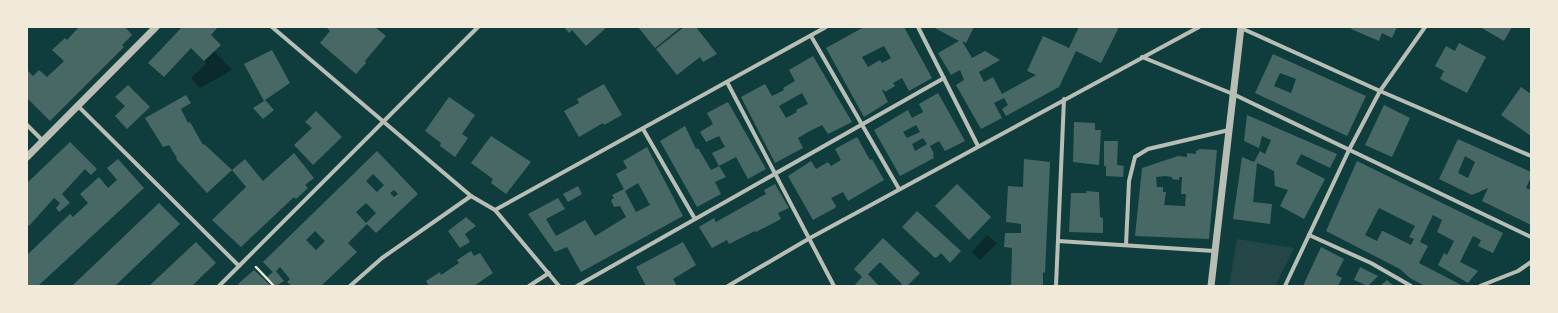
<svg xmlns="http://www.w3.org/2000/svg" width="1558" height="313" font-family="Jost,sans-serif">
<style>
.green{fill:#244646}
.water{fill:#0a2a2b}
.building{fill:#486865;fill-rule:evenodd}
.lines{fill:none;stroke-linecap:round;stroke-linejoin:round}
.path{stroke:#f1e9da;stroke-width:2.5}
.minor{stroke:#b8beb3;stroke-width:4}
.tertiary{stroke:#b8beb3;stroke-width:7}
</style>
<rect width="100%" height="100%" fill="#0f3d3e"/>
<!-- green -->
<path class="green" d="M1237 239 1294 248 1275 286H1229Z"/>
<!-- water -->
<g class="water">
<path d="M214 51 232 70 200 88 191 78 206 64 204 61Z"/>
<path d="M987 235 997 243 980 260 972 252Z"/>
</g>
<!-- building -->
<g class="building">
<path d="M79 27H125L132 35 122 45 124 47 50 121 27 98V70L33 76 39 70 47 77 64 61 52 50 65 38 67 40Z"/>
<path d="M182 27H218L211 35 221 45 204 61 191 48 164 77 148 63Z"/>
<path d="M326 27H375L386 36 365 61 366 63 356 74 320 43 330 31Z"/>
<path d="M564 27H607L586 46 572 30 569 33Z"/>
<path d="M638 27H681L655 48Z"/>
<path d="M684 27H696L717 54 703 62 700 57 677 75 656 49Z"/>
<path d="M864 27H904L932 78 909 91 902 78 893 83 895 86 885 92 884 90H882L888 102 864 117 826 48ZM884 46 891 58 882 63 880 60 868 67 862 57Z"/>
<path d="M933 27H974L966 43 962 41 972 58 985 51 1000 60 979 72 984 82 993 77 1002 94 1036 75 1027 71 1043 36 1069 48 1079 27H1119L1101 63 1076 51 1059 87 1006 116 1002 109 1008 105 1004 98 994 103 1002 118 981 129 956 85 964 80 960 70 951 75 938 53 959 41Z"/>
<path d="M1352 27H1397L1392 38 1382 33 1379 41 1351 29Z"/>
<path d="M1480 27H1512L1504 41Z"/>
<path d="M1459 43 1486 57 1467 93 1440 79 1444 71 1435 66 1446 46 1455 51Z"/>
<path d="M272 50 290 83 265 100 274 110 263 119 253 108 264 101 244 64Z"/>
<path d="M1273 54 1366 96 1347 136 1255 93ZM1280 73 1296 79 1291 93 1274 86Z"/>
<path d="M813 56 852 122 828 134 822 125 808 132 798 138 803 148 775 163 741 97 765 84 772 96 784 90 783 88 795 81 789 70ZM802 93 808 104 796 110 797 112 786 118 779 106Z"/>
<path d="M604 84 622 115 604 125 603 123 579 137 564 111 579 103 577 99Z"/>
<path d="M128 85 150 107 127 129 115 116 125 106 115 97Z"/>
<path d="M1521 87 1531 94V136L1501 115Z"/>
<path d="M938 93 965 141 945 151 939 141 930 146 934 154 933 155 934 158 900 176 874 130 908 110 912 118 923 112 919 104ZM916 125 920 132 907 138 903 132ZM923 138 927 144 915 151 912 144Z"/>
<path d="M186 95 191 103 181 109 188 123 190 122 203 145 204 144 232 170 207 193 176 159 177 158 169 145 163 147 145 118Z"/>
<path d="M449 97 475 115 462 134 468 138 455 157 440 146 441 143 425 131Z"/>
<path d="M728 102 766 169 748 179 736 157 719 166 712 153 725 147 719 136 706 142 700 132 713 124 707 113Z"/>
<path d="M1384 105 1410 118 1392 157 1365 145Z"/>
<path d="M316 111 342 137 313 165 294 145 312 128 305 122Z"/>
<path d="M1247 115 1337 154 1330 168 1301 154 1296 164 1325 179 1304 219 1280 206 1288 190 1275 186 1274 171 1257 163 1253 202 1272 204 1270 224 1233 219 1242 157 1254 162 1260 151 1265 154 1271 140 1262 136 1259 148 1244 141Z"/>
<path d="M1074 122 1095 123V130H1101L1099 165 1073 162Z"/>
<path d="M685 126 696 149 698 148 711 170 719 166 726 177 715 182 721 194 697 207 660 141Z"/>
<path d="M491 136 531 162 506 194 491 183 493 179 471 163Z"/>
<path d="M857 137 870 160 872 159 884 180 848 201 843 192 831 198 836 206 835 208 813 220 788 176 811 161 816 169 828 162 831 166 841 160 835 149Z"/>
<path d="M1458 139 1531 172V177L1526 188 1531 190V225L1482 201 1488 188 1472 195 1439 179ZM1465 156 1475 162 1468 178 1458 173Z"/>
<path d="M1104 141H1118L1117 165 1124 166 1123 177 1106 176V166H1104Z"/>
<path d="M70 142 97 169 91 175 85 169 62 194 70 203 59 212 56 208 60 203 54 198 29 226 27 224V183Z"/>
<path d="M647 147 683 216 581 272 567 247 555 252 528 214 558 198 565 209 546 219 556 236 585 220 595 236 626 217 620 206 614 207 611 200 614 198 612 195 624 189 616 174 627 168 623 161ZM638 183 650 205 636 212 625 191Z"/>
<path d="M1200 149 1217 150 1209 239 1135 236 1142 168 1178 156 1187 157V153L1196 154V151ZM1165 176 1172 177V179L1179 180V177H1182L1181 194H1186L1185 206 1164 205 1166 192H1163V187H1157L1156 177Z"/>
<path d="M377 151 418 194 376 233 367 224 348 243 357 252 321 286H292L287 282 290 279 280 267 276 271 284 281 276 286 267 277 273 272 263 262ZM373 174 384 185 377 192 366 181ZM394 190 398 194 394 197 390 193ZM366 203 376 213 366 223 356 212ZM315 231 325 241 316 250 306 240Z"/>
<path d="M294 153 314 178 305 185 308 188 296 199 294 197 241 247 212 220 246 187 232 170 245 159 263 181Z"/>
<path d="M118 159 144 188 38 286H27V255L70 214 73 217 88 203 80 194 99 177 108 188 117 180 107 168Z"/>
<path d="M1024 159 1050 162 1045 273 1043 272V286H1011L1012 248 1004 247 1005 233H1021V224L1006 222 1008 186 1023 187Z"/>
<path d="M1357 161 1503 233 1493 253 1478 246 1481 240 1473 236 1460 262 1478 271 1468 283 1438 265 1444 253 1447 255 1454 241 1437 232 1442 220 1433 215 1420 242 1428 246 1419 263 1463 286H1425L1410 278 1400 269 1326 231ZM1379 208 1415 226 1409 237 1414 239 1411 245 1383 231H1382L1377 241 1365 235Z"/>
<path d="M775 184 789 208 778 213 781 219 756 232 755 231 729 244 727 240 712 248 699 227 714 218 716 222 766 194 764 190Z"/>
<path d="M957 184 991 217 969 240 935 206Z"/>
<path d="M578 186 582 194 568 202 563 194Z"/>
<path d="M1086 191 1099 192 1100 217 1103 218V233L1069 232 1071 193H1087Z"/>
<path d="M159 203 180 224 164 239 115 286H72Z"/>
<path d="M917 211 961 251 950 263 941 253 937 257 935 258 902 227Z"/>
<path d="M466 217 476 226 465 234 470 242 460 248 448 231Z"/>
<path d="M883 238 920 273 907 286H900L902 284 880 262 868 274 879 286H854L862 277 854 269Z"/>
<path d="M196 242 216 263 201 277 192 286H149Z"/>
<path d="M683 242 696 265 673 279 677 286H646L636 267Z"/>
<path d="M1321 247 1344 259 1336 275 1342 278 1338 286H1303Z"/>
<path d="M471 251 474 256 480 253 493 273 474 286H429L426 281 440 272 441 275 459 263 457 260Z"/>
<path d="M1360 267 1378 276 1368 286 1354 280Z"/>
<path d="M254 270 271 286H240L238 284Z"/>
<path d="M1387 280 1394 286H1380Z"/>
</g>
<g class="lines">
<!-- path -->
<path class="path" d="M256 267 274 286"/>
<!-- minor -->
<g class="minor">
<path d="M272 27 471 196 495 210 559 286"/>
<path d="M918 27 978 146"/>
<path d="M1241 28 1380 91 1531 156"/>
<path d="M811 36 899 189"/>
<path d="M1142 57 1233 94 1531 237"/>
<path d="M727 82 834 286"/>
<path d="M78 106 239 266"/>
<path d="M27 125 43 141"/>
<path d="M643 129 695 219"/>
<path d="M495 210 826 27"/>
<path d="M1309 235 1371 263 1411 286"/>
<path d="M1058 241 1214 251"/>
<path d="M1126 245 1129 181 1135 157 1148 149 1229 130"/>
<path d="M219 286 478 27"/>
<path d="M350 286 382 258 471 196"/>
<path d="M529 286 549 273"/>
<path d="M577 286 944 78"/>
<path d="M728 286 810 238 1199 27"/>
<path d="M1056 286 1064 99"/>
<path d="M1285 286 1349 150 1380 91 1425 27"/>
<path d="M1480 286 1518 271 1531 262"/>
</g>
<!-- tertiary -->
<g class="tertiary">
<path d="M27 157 156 27"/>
<path d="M1211 286 1241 27"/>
</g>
</g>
<!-- border -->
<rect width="1558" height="313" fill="none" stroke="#f1e9da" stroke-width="56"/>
</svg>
